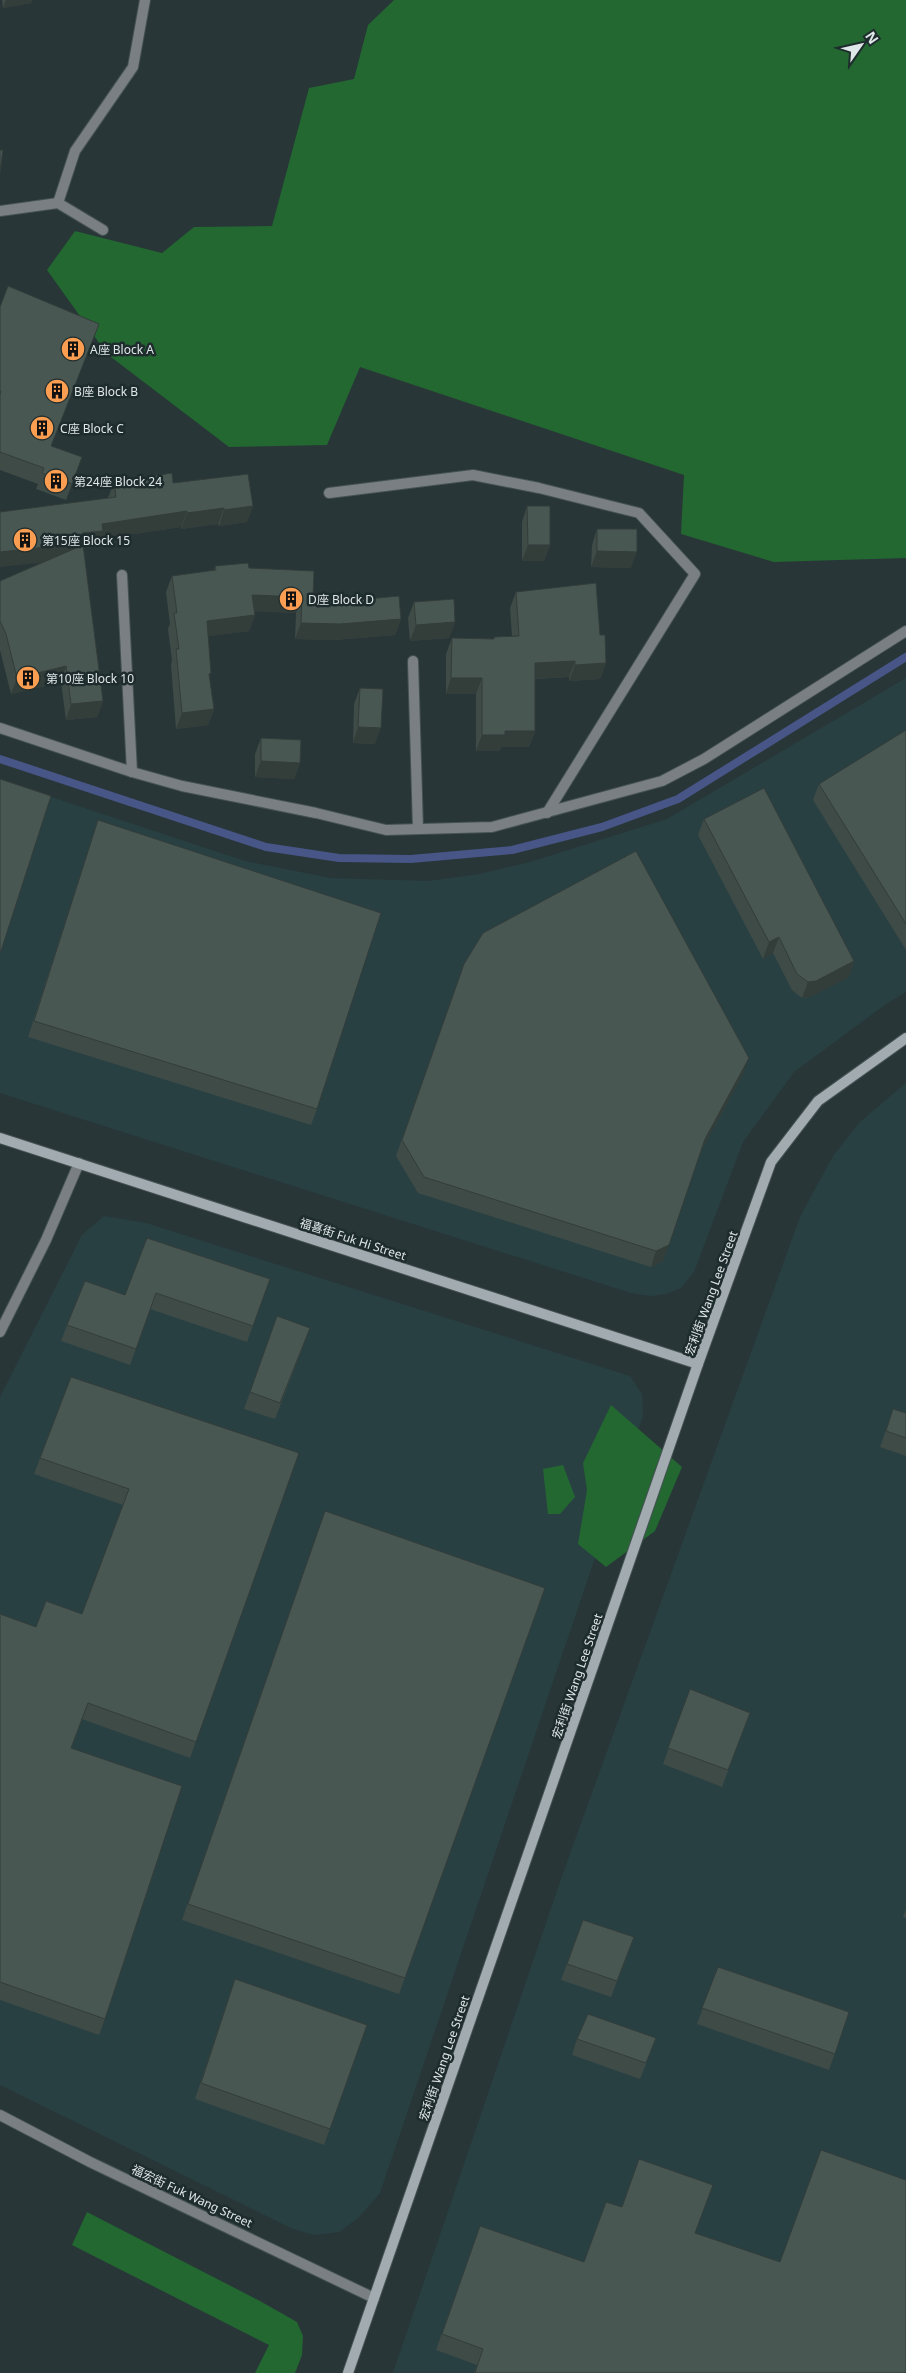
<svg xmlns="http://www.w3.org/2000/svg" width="906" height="2373" font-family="'Noto Sans','Noto Sans TC',sans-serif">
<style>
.built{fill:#294043}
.green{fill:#236731}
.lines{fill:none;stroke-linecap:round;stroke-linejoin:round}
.stream{stroke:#485587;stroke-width:8}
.street-casing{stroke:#455254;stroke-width:12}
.secondary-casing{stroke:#455254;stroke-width:12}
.street{stroke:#7a7f83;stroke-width:10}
.secondary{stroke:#a2abb0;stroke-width:10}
.wall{fill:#3f4b47}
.shaded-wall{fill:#333d3a}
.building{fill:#495753;stroke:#333d3a}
.labels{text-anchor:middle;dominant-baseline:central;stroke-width:5;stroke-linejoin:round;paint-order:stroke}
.poi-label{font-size:12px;fill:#dfe7e8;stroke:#1e2c2d;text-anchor:start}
.street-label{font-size:12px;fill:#dfe7e8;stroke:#1e2c2d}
</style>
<rect width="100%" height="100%" fill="#283638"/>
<!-- built -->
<g class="built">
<path d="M906 678V992L886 1004 794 1072 743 1142 694 1272 681 1288 666 1294 650 1296 631 1293 0 1093V780L245 861 330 878 429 881 479 874 530 862 667 819Z"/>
<path d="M906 1083V2373H393L562 1876 800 1217 833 1156 860 1122Z"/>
<path d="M104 1216 146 1223 630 1376 642 1394 643 1416 380 2193 358 2218 339 2232 314 2235 293 2229 0 2085V1397L82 1235Z"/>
</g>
<!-- green -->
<g class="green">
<path d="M394 0H906V558L774 562 681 534 684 475 360 367 327 445 229 447 107 354 47 270 75 231 162 253 194 227 272 226 309 88 354 79 368 25Z"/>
<path d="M611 1405 682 1467 655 1531 606 1567 578 1544 587 1490 583 1463Z"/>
<path d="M563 1465 575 1497 560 1514H548L543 1469Z"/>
<path d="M87 2212 260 2301 297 2322 303 2336 302 2355 295 2373H255L269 2345 72 2245Z"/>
</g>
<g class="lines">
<!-- stream -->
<path class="stream" d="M0 759 266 847 339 858 411 859 512 850 602 827 678 799 906 657"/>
<!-- street casing -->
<g class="street-casing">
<g id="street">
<path d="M58 203 75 151 133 67 145 0"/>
<path d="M0 211 58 203 103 230"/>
<path d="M329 493 473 475 539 488 639 513 695 574 547 813"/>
<path d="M122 575 132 772"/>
<path d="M413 661 418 829"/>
<path d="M0 728 132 772 182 786 316 813 386 830 492 827 662 781 704 759 906 631"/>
<path d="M0 1332 46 1240 79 1163"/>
<path d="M0 2115 90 2162 374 2298"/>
</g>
</g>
<!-- secondary casing -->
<g class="secondary-casing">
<g id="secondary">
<path d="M0 1138 698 1364"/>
<path d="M348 2373 698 1364 771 1162 818 1101 906 1038"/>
</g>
</g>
<!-- street -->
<use href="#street" class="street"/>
<!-- secondary -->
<use href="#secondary" class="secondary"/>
</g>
<!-- wall -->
<g class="wall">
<path d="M2 0H32L31 3 3 8Z"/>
<path d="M0 307 52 446 82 457 66 500 36 489 38 484 0 470Z"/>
<path d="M114 482 173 483 253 506 247 522 219 526 218 524 181 529V527L100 539 97 547 83 548 103 701 97 717 66 720 61 682 11 694 0 650V581L41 563 108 498Z"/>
<path d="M527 506 550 545 544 561H522V522Z"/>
<path d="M597 529 631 568 591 567 592 545Z"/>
<path d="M215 566 249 568 313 597 335 602 401 619 395 635 334 640 295 639 296 613 254 611 255 615 249 631 208 636 209 678 214 709 208 725 176 729 171 665 172 660 168 629 170 624 166 592 172 576 214 570Z"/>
<path d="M516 592 600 635 606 663 600 679 569 681V677L535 679V731L529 747H501L499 751H476V694H446V654L452 638 494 639V637L512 636 510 608Z"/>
<path d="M414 602 455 622 449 638 410 641 408 618Z"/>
<path d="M360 688 375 744 353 743 354 704Z"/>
<path d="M906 730V950L813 800 819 784Z"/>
<path d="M261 738 300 763 294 779 255 777V754Z"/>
<path d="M704 819 854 961 849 977 810 997 802 998 792 990 773 953 763 959 698 835Z"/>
<path d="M98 820 317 1109 311 1125 28 1037Z"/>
<path d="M464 964 743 1074 700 1153 663 1261 651 1267 418 1193 396 1156Z"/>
<path d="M270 1279 247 1342 150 1309 130 1365 61 1341 67 1325 125 1295Z"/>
<path d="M277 1316 304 1344 275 1419 244 1409Z"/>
<path d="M71 1377 299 1453 190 1758 82 1719 71 1748 105 2019 99 2035 0 2000V1614L36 1627 82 1614 123 1505 34 1474Z"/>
<path d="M893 1409 906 1413V1456L880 1447Z"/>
<path d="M325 1511 545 1588 399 1994 182 1920Z"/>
<path d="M690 1689 750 1713 722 1787 663 1764Z"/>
<path d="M906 1909V1918L903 1917Z"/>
<path d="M583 1920 628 1953 611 1997 561 1980Z"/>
<path d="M718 1967 849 2012 829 2070 697 2024Z"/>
<path d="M235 1979 367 2025 324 2145 195 2099Z"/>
<path d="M577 2039 650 2054 640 2079 572 2055Z"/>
<path d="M480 2226 584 2262 695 2233 780 2262 906 2373H474L477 2365 436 2350Z"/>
</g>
<!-- shaded-wall -->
<g class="shaded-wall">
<path d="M6 0H32L31 3 3 8Z"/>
<path d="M253 506 247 522 219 526 224 510Z"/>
<path d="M224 508 218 524 181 529 187 513Z"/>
<path d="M187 511 181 527 100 539 97 547 81 549 77 559 0 567V552L82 533 102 524Z"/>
<path d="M528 545H550L544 561H522Z"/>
<path d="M597 551 637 552 631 568 591 567Z"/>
<path d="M252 595 302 597 296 613 246 611Z"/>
<path d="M255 615 249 631 201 637 207 621Z"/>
<path d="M401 619 395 635 334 640 295 639 301 623Z"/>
<path d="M455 622 449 638 410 641 416 625Z"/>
<path d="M575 661 569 677 529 679 535 663Z"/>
<path d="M606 663 600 679 569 681 575 665Z"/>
<path d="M66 666 61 682 11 694 17 678Z"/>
<path d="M451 678H482L476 694H446Z"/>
<path d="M103 701 97 717 66 720 71 704Z"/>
<path d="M214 709 208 725 176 729 182 713Z"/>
<path d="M358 727 381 728 375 744 353 743Z"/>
<path d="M505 731H535L529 747H501L499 751H476L482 735Z"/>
<path d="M261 761 300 763 294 779 255 777Z"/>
<path d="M779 937 773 953 763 959 769 942Z"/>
<path d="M854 961 849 977 810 997 802 998 808 982Z"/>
<path d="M749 1058 743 1074 699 1155 705 1139Z"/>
<path d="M669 1245 663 1261 651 1267 656 1251Z"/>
</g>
<!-- building -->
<g class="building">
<path d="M0 150H3L0 173Z"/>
<path d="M8 286 99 324 51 446 82 457 72 484 42 473 44 468 0 452V395L1 391 0 390V307Z"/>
<path d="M172 473 173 483 248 474 253 506 224 510V508L187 513V511L102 524 103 531 82 533 83 543 0 552V512L116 497 114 482Z"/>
<path d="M527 506H550V545H528Z"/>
<path d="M597 529H637V552L597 551Z"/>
<path d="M83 545 103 701 71 704 66 666 17 678 6 634 0 621V581Z"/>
<path d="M248 563 249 568 314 571 313 597 335 598V602L399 596 401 619 340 624 301 623 302 597 252 595 255 615 207 621 211 673 209 674 214 709 182 713 176 649H179L174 613H177L172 576 216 570 215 566Z"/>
<path d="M596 583 600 635H605L606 663 575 665V661L535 663V731H505V735H482V678H451L452 638 494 639V637L519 636 516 592Z"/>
<path d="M454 599 455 622 416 625 414 602Z"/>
<path d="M360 688 383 689 381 728 358 727Z"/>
<path d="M906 730V924L819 784Z"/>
<path d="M261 738 301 740 300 763 261 761Z"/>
<path d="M0 779 51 796 0 954Z"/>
<path d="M764 788 854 961 816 981 808 982 797 974 779 937 769 942 704 819Z"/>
<path d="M98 820 381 913 317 1109 34 1021Z"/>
<path d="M636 851 749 1058 705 1139 669 1245 656 1251 424 1177 402 1140 464 964 483 933Z"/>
<path d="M147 1238 270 1279 253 1326 156 1293 136 1349 67 1325 85 1281 125 1295Z"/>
<path d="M277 1316 310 1328 280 1403 250 1392Z"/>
<path d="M71 1377 299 1453 196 1742 88 1703 71 1748 182 1786 105 2019 0 1982V1614L36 1627 46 1601 82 1614 129 1489 40 1458Z"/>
<path d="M893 1409 906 1413V1438L886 1431Z"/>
<path d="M325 1511 545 1588 405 1978 188 1904Z"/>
<path d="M690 1689 750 1713 728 1770 668 1748Z"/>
<path d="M583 1920 634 1937 617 1981 567 1964Z"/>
<path d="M718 1967 849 2012 835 2054 702 2008Z"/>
<path d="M235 1979 367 2025 330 2129 201 2083Z"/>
<path d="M588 2014 656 2038 646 2063 577 2039Z"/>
<path d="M821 2150 906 2180V2373H475L483 2349 442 2334 480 2226 584 2262 606 2202 622 2207 639 2159 713 2185 695 2233 780 2262Z"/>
</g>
<!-- icons -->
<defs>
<g id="building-disc" transform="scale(1.25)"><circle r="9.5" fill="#fb9e51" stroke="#1e2c2d"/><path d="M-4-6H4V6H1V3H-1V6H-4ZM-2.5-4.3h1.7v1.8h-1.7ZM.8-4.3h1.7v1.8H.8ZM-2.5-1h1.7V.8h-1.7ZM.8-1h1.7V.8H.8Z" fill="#111"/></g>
</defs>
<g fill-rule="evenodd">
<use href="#building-disc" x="73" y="349"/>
<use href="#building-disc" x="57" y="391"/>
<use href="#building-disc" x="42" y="428"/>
<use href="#building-disc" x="56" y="481"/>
<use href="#building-disc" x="25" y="540"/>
<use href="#building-disc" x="291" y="599"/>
<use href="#building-disc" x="28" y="678"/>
</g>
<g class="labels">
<!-- poi labels -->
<g class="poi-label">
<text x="90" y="349">A座 Block A</text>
<text x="74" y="391">B座 Block B</text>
<text x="60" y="428">C座 Block C</text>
<text x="74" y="481">第24座 Block 24</text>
<text x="42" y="540">第15座 Block 15</text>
<text x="308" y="599">D座 Block D</text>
<text x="46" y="678">第10座 Block 10</text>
</g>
<!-- street labels -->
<g class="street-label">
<text transform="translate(353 1239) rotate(18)">福喜街 Fuk Hi Street</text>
<text transform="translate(711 1293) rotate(-70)">宏利街 Wang Lee Street</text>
<text transform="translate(577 1676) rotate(-71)">宏利街 Wang Lee Street</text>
<text transform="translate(444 2058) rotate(-71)">宏利街 Wang Lee Street</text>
<text transform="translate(192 2196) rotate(25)">福宏街 Fuk Wang Street</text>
</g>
</g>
<!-- north arrow -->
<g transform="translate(861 45) rotate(56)" stroke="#1e2c2d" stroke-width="4" paint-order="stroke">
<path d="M0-4L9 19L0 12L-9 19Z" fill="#dfe7e8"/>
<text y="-8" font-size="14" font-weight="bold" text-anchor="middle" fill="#dfe7e8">N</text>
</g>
</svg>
